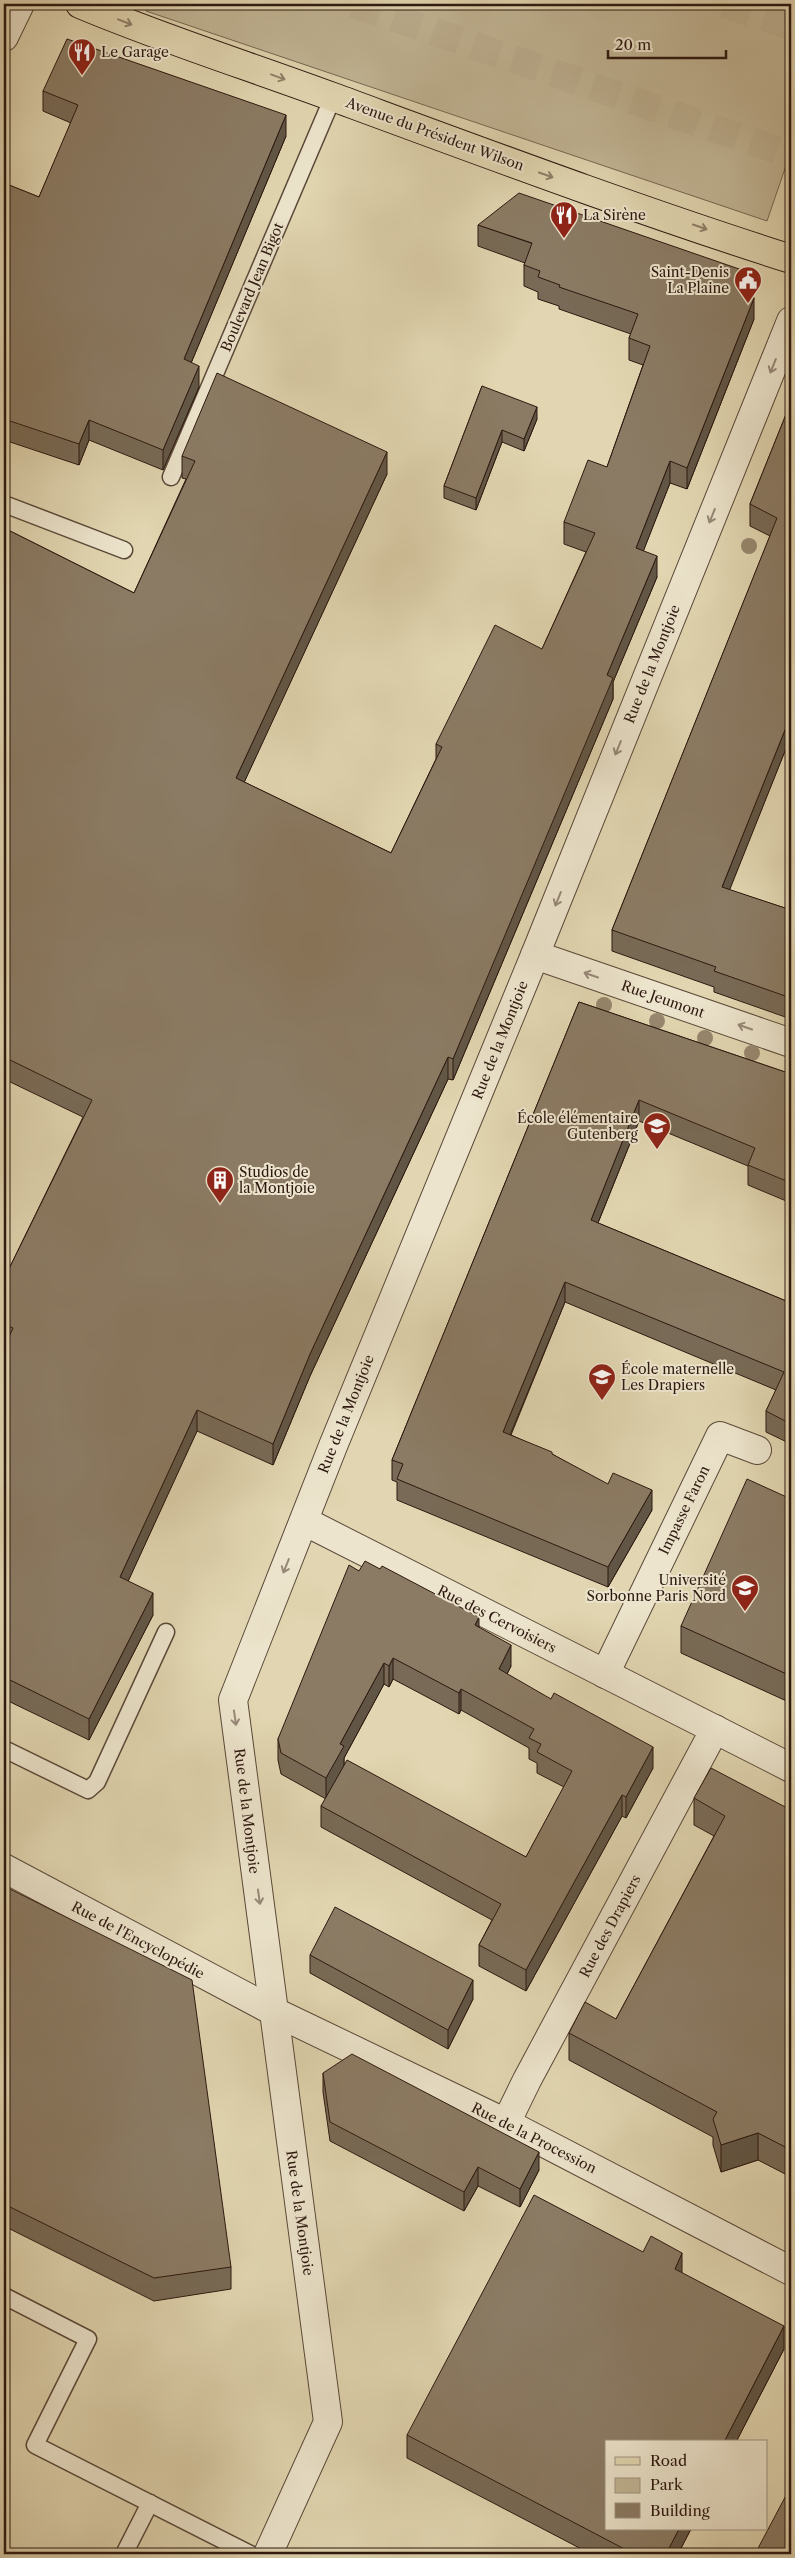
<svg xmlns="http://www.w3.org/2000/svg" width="795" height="2558" font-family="'Libre Caslon Text',serif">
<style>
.green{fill:#c2b696;stroke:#786753}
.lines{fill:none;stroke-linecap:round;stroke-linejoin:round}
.highway-tunnel{stroke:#bdb091;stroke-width:28;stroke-dasharray:28 14;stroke-linecap:butt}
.lane-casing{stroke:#5a4838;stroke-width:19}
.street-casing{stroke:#5a4838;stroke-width:30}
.primary-casing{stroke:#2d1810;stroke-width:30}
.lane{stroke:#ece4cc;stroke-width:16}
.street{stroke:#ece4cc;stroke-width:28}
.primary{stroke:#e1d6b1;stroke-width:28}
.tree{fill:#97876e}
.wall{fill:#786a56;stroke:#2d1810;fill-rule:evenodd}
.shaded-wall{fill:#615646;stroke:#2d1810}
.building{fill:#8b7b64;stroke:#2d1810}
.oneway{stroke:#908069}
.oneway2{stroke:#968877}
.labels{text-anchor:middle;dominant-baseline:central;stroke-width:4;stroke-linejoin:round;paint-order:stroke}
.poi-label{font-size:14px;fill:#2d1810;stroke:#ece4cc;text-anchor:start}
.street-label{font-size:14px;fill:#2d1810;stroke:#ece4cc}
</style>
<rect width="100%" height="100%" fill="#e1d6b1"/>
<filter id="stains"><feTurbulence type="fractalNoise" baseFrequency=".004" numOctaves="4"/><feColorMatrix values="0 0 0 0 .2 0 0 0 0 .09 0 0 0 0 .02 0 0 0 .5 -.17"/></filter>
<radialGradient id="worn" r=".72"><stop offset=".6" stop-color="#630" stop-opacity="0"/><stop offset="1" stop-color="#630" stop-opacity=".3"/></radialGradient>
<!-- green -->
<path class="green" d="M149 4H791V151L767 221 146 11Z"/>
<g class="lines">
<!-- highway-tunnel -->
<g class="highway-tunnel">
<path d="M354 4 791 155"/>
<path d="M724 4 791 26"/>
</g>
<!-- lane casing -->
<g class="lane-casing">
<g id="lane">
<path d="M171 477 333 97"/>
<path d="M4 504 124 550"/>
<path d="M4 1749 88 1790 97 1782 166 1632"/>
<path d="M4 2296 88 2339 35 2445 250 2554"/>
<path d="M124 2554 150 2503"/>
</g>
</g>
<!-- street casing -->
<g class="street-casing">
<g id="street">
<path d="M4 37 20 4"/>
<path d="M535 955 791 1043"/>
<path d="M304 1521 791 1768"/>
<path d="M605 1674 720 1436 757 1450"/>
<path d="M4 1868 273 2011 506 2123 791 2271"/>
<path d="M506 2123 527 2080 715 1729"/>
<path d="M268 2554 328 2422 233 1700 333 1446 535 955 791 321"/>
</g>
</g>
<!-- primary casing -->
<g class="primary-casing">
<path id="primary" d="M80 4C163 39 249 66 333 97 485 153 637 210 791 259"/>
</g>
<!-- lane -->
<use href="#lane" class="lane"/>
<!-- street -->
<use href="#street" class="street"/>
<!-- primary -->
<use href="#primary" class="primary"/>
</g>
<!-- trees -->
<g class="tree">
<circle cx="749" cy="546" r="8"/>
<circle cx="604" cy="1005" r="8"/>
<circle cx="657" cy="1021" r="8"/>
<circle cx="705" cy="1038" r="8"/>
<circle cx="752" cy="1053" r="8"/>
</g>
<!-- wall -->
<g class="wall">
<path d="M43 91 286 136 191 363 199 387 163 470 89 440 79 465 4 440V183L39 197 71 123 43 111Z"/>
<path d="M478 225 754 319 687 489 670 483 643 551 657 577 613 682V699L453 1080 448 1079 310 1376 273 1465 197 1431 128 1581 153 1615 89 1740 4 1699V1348L5 1346 4 1345V1279L83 1117 4 1079V528L134 593 186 479 182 478V456L387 474 244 782 391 853 436 759V744L542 649 586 552 564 544V522L607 467 643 365 629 360V338L631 334 559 309V306L538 299V292L524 286V265L525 263 478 246Z"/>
<path d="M482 386 537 419 524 451 502 442 476 510 444 498V486Z"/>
<path d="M791 402V736L729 890 791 910V1019L714 992V987L612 951V930L770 536 750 526V504Z"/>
<path d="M579 1002 791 1074V1203L748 1185V1166L639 1121 598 1223 791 1303V1444L766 1432V1411L776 1390 565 1302 511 1435 552 1454 652 1510 608 1587 397 1500V1482L392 1480V1460Z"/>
<path d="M791 1499V1703L681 1653V1626Z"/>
<path d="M359 1571 479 1628 511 1666 507 1674 653 1768 626 1818 622 1816 526 1991 479 1966V1945L492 1920 321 1827V1806L326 1799 281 1774 278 1760V1739ZM393 1679 459 1714 461 1710 529 1748V1759L537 1763V1773L564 1787 526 1857 344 1765V1758L384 1684 389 1687Z"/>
<path d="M694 1798 791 1810V2177L758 2160 721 2172 713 2145V2137L569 2060V2033L616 2019 714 1836 694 1825Z"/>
<path d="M4 1886 231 2267V2289L154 2301 4 2226Z"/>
<path d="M310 1955 473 1999 448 2049 310 1973Z"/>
<path d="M323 2073 539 2170 520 2207 478 2186 464 2211 330 2141 323 2092Z"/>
<path d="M682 2273 784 2349 736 2442H606V2529H691L678 2554H591L407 2458V2435Z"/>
</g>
<!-- shaded-wall -->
<g class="shaded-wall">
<path d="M286 115V136L184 380V359Z"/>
<path d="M754 298V319L687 489V468Z"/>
<path d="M199 366V387L163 470V450Z"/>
<path d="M537 407V419L524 451V439Z"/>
<path d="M89 420V440L79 465V444Z"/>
<path d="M502 430V442L476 510V498Z"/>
<path d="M387 452V474L236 800V778Z"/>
<path d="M670 461V483L636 570V548Z"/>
<path d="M657 556V577L613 682V699L453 1080V1059L607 675Z"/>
<path d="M791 715V736L722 909V887Z"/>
<path d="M448 1057V1079L310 1376 273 1465V1444L310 1354Z"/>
<path d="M639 1100V1121L591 1240V1220Z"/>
<path d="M565 1282V1302L503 1452V1432Z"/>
<path d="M197 1410V1431L120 1599V1577Z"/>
<path d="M652 1490V1510L608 1587V1567Z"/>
<path d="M153 1593V1615L89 1740V1719Z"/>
<path d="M479 1617V1638L475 1625Z"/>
<path d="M511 1645V1666L499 1690V1669Z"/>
<path d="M393 1658V1679L389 1687V1666Z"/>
<path d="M384 1663V1684L344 1758V1767L326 1799V1778L340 1744Z"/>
<path d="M461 1689V1710L459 1714V1693Z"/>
<path d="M653 1747V1768L626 1818V1797Z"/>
<path d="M622 1795V1816L526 1991V1970Z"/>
<path d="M473 1980V1999L448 2049V2030Z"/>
<path d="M758 2133V2160L721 2172V2145Z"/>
<path d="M539 2152V2170L520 2207V2189Z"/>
<path d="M478 2167V2186L464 2211V2192Z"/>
<path d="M682 2253V2275L675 2269Z"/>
<path d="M784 2326V2349L736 2442H724Z"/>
<path d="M679 2529H691L678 2554H666Z"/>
</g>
<!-- building -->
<g class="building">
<path d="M67 39 286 115 184 359 199 366 163 450 89 420 79 444 4 419V183L39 197 78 105 43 91Z"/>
<path d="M519 193 742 270 754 298 687 468 670 461 636 548 657 556 607 675 613 678 453 1059 448 1057 310 1354 273 1444 197 1410 120 1577 153 1593 89 1719 4 1677V1348L13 1328 4 1324V1279L92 1100 4 1057V528L134 593 195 461 182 456 217 373 387 452 236 778 391 853 442 747 436 744 495 625 542 649 595 533 564 522 588 460 607 467 650 346 629 338 638 314 559 287 560 285 538 277 540 271 524 265 532 243 478 225Z"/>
<path d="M482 386 537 407 524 439 502 430 476 498 444 486Z"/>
<path d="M791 402V715L722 887 791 910V998L714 971 716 967 612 930 777 518 750 504Z"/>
<path d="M579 1002 791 1074V1183L748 1165 755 1148 639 1100 591 1220 791 1303V1424L766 1411 784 1372 565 1282 503 1432 552 1452V1454L608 1484 613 1473 652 1490 608 1567 397 1479 403 1464 392 1460Z"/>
<path d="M747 1479 791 1499V1676L681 1626Z"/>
<path d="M365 1561 380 1569 382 1566 479 1617 475 1625 511 1645 499 1669 551 1699 554 1693 653 1747 626 1797 622 1795 526 1970 479 1945 501 1904 321 1806 347 1760 526 1857 572 1771 537 1752 541 1744 529 1738 534 1729 461 1689 459 1693 393 1658 389 1666 384 1663 340 1744 344 1746 326 1778 281 1753 278 1739 349 1565 359 1571Z"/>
<path d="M711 1768 791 1810V2150L758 2133 721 2145 713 2119 717 2112 569 2033 585 2002 616 2019 725 1816 694 1798Z"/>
<path d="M4 1886 192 1980 231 2267 154 2278 4 2204Z"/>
<path d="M335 1907 473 1980 448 2030 310 1955Z"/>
<path d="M352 2054 539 2152 520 2189 478 2167 464 2192 330 2122 323 2073Z"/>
<path d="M534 2195 643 2252 651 2236 682 2253 675 2269 784 2326 724 2442H606V2529H679L666 2554H634L407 2435Z"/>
<path d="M791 2486V2554H755Z"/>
</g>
<!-- one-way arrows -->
<defs><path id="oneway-shaft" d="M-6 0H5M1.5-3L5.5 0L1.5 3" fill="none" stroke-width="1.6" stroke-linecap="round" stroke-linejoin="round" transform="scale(1.25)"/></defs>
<g class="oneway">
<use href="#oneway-shaft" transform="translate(125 22) rotate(21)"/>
<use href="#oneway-shaft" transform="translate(278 77) rotate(20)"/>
<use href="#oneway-shaft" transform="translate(546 175) rotate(19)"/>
<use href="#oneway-shaft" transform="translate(700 227) rotate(19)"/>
</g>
<g class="oneway2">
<use href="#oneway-shaft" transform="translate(773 366) rotate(112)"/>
<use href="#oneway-shaft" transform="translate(712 516) rotate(112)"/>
<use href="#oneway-shaft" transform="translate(618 748) rotate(112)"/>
<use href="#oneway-shaft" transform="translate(558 899) rotate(112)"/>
<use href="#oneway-shaft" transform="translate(591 975) rotate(-161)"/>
<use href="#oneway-shaft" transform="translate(745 1027) rotate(-161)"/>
<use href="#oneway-shaft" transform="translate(286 1566) rotate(112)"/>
<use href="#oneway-shaft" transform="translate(235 1718) rotate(82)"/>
<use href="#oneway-shaft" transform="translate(259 1897) rotate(82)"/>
</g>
<!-- icons -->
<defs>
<g id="restaurant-pin" transform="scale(1.4375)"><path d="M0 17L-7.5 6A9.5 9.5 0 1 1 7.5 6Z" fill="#8f2418" stroke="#ece4cc"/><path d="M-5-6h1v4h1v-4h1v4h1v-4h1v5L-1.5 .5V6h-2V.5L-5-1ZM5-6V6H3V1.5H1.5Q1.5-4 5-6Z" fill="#fff"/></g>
<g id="civic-pin" transform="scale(1.4375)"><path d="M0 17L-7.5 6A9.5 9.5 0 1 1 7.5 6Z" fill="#8f2418" stroke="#ece4cc"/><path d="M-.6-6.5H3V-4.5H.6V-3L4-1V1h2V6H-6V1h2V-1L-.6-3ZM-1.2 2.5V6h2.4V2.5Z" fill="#fff"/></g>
<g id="school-pin" transform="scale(1.4375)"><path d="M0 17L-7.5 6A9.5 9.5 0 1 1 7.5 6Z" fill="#8f2418" stroke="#ece4cc"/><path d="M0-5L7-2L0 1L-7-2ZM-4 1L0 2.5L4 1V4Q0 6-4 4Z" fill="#fff"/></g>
<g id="building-pin" transform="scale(1.4375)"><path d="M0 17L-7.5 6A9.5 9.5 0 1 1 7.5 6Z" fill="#8f2418" stroke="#ece4cc"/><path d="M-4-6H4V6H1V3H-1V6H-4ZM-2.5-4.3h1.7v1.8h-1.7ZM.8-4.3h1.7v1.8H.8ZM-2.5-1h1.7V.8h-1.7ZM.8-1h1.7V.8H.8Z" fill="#fff"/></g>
<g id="university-pin" transform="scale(1.4375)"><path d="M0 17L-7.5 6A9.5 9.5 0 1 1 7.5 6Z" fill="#8f2418" stroke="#ece4cc"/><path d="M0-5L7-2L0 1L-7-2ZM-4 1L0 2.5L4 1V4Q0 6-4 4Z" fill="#fff"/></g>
</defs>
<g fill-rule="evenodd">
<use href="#restaurant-pin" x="82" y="52"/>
<use href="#restaurant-pin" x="564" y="215"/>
<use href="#civic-pin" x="748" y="280"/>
<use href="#school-pin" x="657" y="1126"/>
<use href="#building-pin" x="220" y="1180"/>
<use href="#school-pin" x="602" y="1377"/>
<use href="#university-pin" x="745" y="1588"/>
</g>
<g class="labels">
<!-- poi labels -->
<g class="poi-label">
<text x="101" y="52">Le Garage</text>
<text x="583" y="215">La Sirène</text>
<text x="729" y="272" text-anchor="end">Saint-Denis<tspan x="729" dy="16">La Plaine</tspan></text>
<text x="638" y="1118" text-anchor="end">École élémentaire<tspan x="638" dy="16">Gutenberg</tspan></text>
<text x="239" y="1172">Studios de<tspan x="239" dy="16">la Montjoie</tspan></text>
<text x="621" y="1369">École maternelle<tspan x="621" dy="16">Les Drapiers</tspan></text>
<text x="726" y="1580" text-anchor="end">Université<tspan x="726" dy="16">Sorbonne Paris Nord</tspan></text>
</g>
<!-- street labels -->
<g class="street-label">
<text transform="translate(435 134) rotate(20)">Avenue du Président Wilson</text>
<text transform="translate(252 287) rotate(-67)">Boulevard Jean Bigot</text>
<text transform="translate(652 664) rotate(-68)">Rue de la Montjoie</text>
<text transform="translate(663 999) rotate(19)">Rue Jeumont</text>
<text transform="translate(500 1040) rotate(-68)">Rue de la Montjoie</text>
<text transform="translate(346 1414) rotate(-68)">Rue de la Montjoie</text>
<text transform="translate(684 1510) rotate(-64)">Impasse Faron</text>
<text transform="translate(497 1619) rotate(27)">Rue des Cervoisiers</text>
<text transform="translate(247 1811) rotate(83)">Rue de la Montjoie</text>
<text transform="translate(610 1926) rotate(-62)">Rue des Drapiers</text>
<text transform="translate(138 1940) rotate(28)">Rue de l'Encyclopédie</text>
<text transform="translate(534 2138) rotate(27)">Rue de la Procession</text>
<text transform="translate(300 2213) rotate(82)">Rue de la Montjoie</text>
</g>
</g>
<!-- margin -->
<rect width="795" height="2558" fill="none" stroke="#e1d6b1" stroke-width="20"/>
<rect x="5" y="5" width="785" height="2548" fill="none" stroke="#2d1810" stroke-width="2.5"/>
<rect x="10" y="10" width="775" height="2538" fill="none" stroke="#2d1810"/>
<!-- legend -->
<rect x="605" y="2440" width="162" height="90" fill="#ece4cc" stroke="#a09281"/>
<rect x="615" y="2457" width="25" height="8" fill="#e1d6b1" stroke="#a09281"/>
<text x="650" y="2466" font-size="15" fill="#2d1810">Road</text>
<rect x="615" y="2478" width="25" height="15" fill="#c2b696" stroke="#a09281"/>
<text x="650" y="2490" font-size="15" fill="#2d1810">Park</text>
<rect x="615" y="2503" width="25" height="15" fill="#8b7b64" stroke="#a09281"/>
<text x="650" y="2516" font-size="15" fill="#2d1810">Building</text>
<!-- scale -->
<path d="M608 50v8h118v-8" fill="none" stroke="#2d1810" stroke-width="2.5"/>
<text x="615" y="50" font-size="15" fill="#2d1810" stroke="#ece4cc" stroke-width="4" paint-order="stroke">20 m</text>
<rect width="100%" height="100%" filter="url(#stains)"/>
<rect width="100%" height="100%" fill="url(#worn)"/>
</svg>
